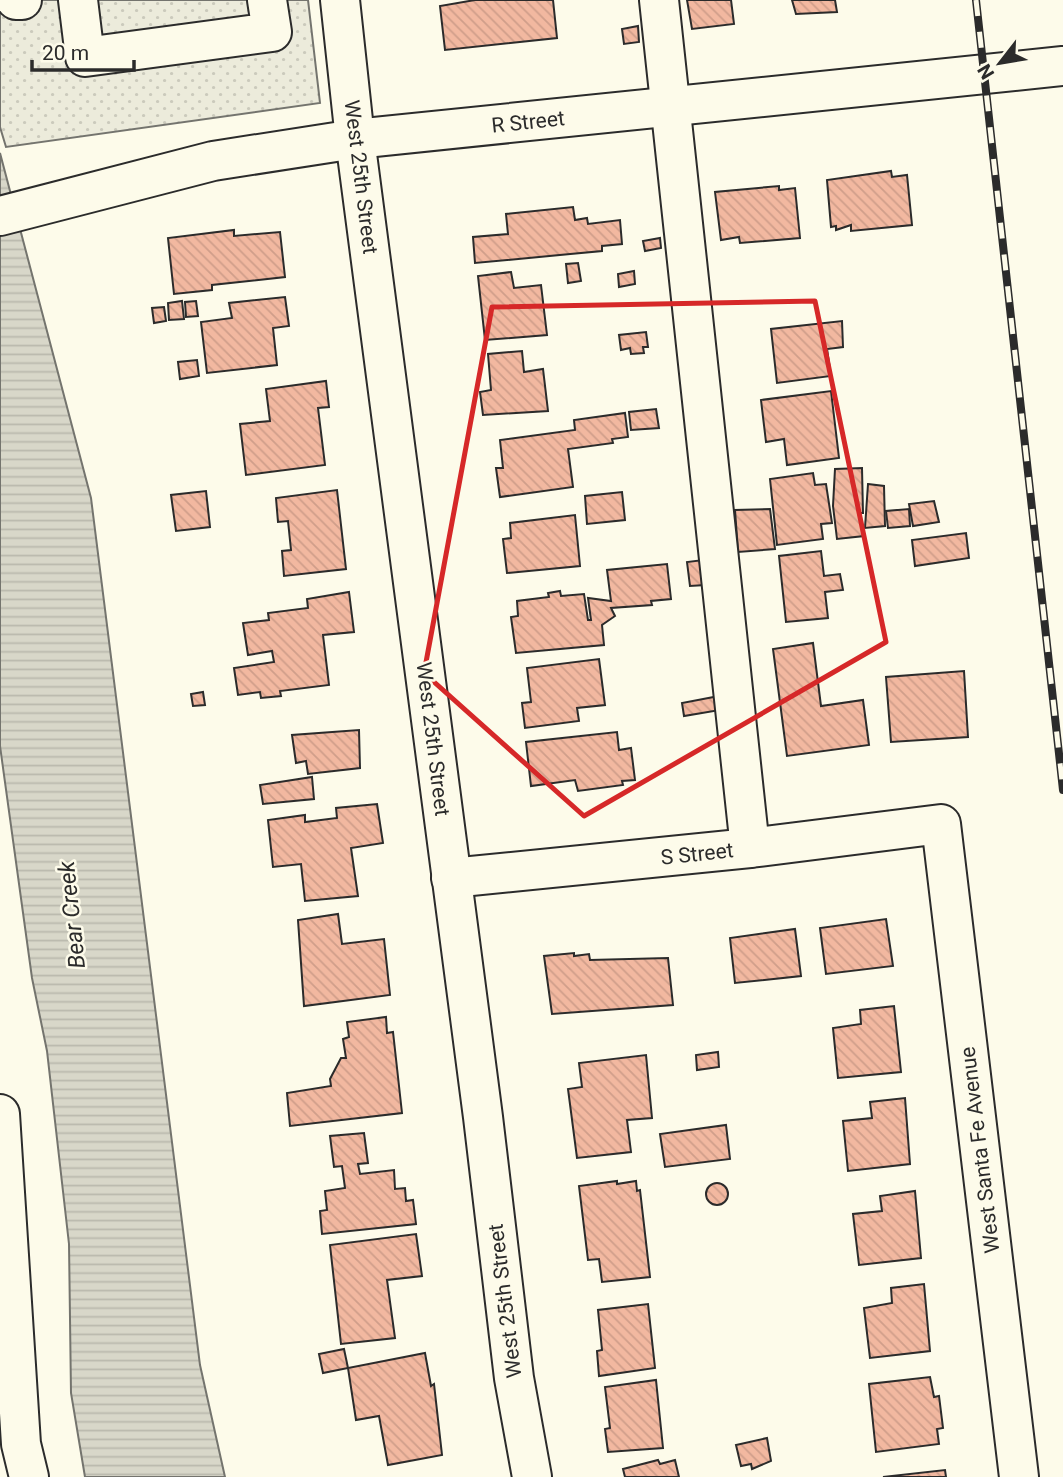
<svg xmlns="http://www.w3.org/2000/svg" width="1063" height="1477" font-family="Roboto,sans-serif">
<style>
.park{fill:url(#park-dots);stroke:#74746e;stroke-width:2}
.water{fill:url(#water-rules);stroke:#74746e;stroke-width:2}
.building{fill:url(#building-back-hatch);stroke:#2b2b2b;stroke-width:2}
.lines{fill:none;stroke-linecap:round;stroke-linejoin:round}
.minor-casing{stroke:#2b2b2b;stroke-width:42}
.minor{stroke:#fdfbea;stroke-width:38}
.rail-casing{stroke:#2b2b2b;stroke-width:8}
.rail{stroke:#fdfbea;stroke-width:5;stroke-dasharray:16;stroke-linecap:butt}
.marked{fill:none;stroke:#d62828;stroke-width:5;stroke-linejoin:round}
.labels{text-anchor:middle;dominant-baseline:central;stroke-width:5;stroke-linejoin:round;paint-order:stroke}
.street-label{font-size:21px;fill:#2b2b2b;stroke:#fdfbea}
.water-label{font-size:23px;font-style:italic;fill:#2b2b2b;stroke:#fdfbea}
</style>
<defs>
<pattern id="park-dots" width="8" height="8" patternUnits="userSpaceOnUse" patternTransform="scale(1.75)"><rect width="8" height="8" fill="#ecebdb"/><path d="M2 2h.1M6 6h.1" fill="none" stroke="#cbcabc" stroke-width="1.8" stroke-linecap="round"/></pattern>
<pattern id="water-rules" width="6" height="5" patternUnits="userSpaceOnUse" patternTransform="scale(1.75)"><rect width="6" height="5" fill="#d8d7c9"/><path d="M0 2.5h6" fill="none" stroke="#bab9ad"/></pattern>
<pattern id="building-back-hatch" width="6" height="6" patternUnits="userSpaceOnUse" patternTransform="scale(1.75)"><rect width="6" height="6" fill="#f2b8a0"/><path d="M-1 5l2 2M0 0l6 6M5-1l2 2" fill="none" stroke="#d09e8a"/></pattern>
</defs>
<rect width="100%" height="100%" fill="#fdfbea"/>
<!-- park -->
<path class="park" d="M0 0H308L320 103 6 147 0 127Z"/>
<!-- water -->
<path class="water" d="M0 153 91 498 200 1365 225 1477H85L71 1393 69 1244 47 1051 32 978 0 746Z"/>
<!-- building -->
<g class="building">
<path d="M553 0 557 38 445 50 440 6 475 0Z"/>
<path d="M687 0H731L734 24 692 29Z"/>
<path d="M792 0H835L837 12 796 14Z"/>
<path d="M638 26 639 42 624 44 622 29Z"/>
<path d="M891 171 892 177 907 175 912 225 851 231V225L836 230V226L831 227 827 180Z"/>
<path d="M779 186V190L795 188 800 238 740 243 739 237 721 240 715 192Z"/>
<path d="M573 207 575 220 587 218 588 224 620 220 622 244 602 246V251L475 263 473 237 508 234 506 214Z"/>
<path d="M234 230V236L280 232 285 277 212 285V290L174 294 168 238Z"/>
<path d="M660 238 661 248 645 251 643 241Z"/>
<path d="M578 263 581 281 568 283 566 264Z"/>
<path d="M634 271 635 284 619 287 618 274Z"/>
<path d="M511 272 514 288 541 285 547 335 485 340 478 276Z"/>
<path d="M285 297 289 326 273 328 277 365 207 373 201 322 232 318 229 303Z"/>
<path d="M182 301 184 319 169 320 168 303Z"/>
<path d="M196 301 198 316 186 317 185 302Z"/>
<path d="M164 307 166 321 154 323 152 308Z"/>
<path d="M842 321 843 347 827 349 831 376 777 383 771 329Z"/>
<path d="M646 332 648 347H643L644 353 631 354 630 348 621 350 619 335Z"/>
<path d="M522 351 524 372 543 369 548 411 483 415 480 392 491 390 488 354Z"/>
<path d="M197 360 199 376 180 379 178 362Z"/>
<path d="M326 381 329 407 318 408 325 465 246 475 240 424 270 421 266 389Z"/>
<path d="M831 391 839 458 787 465 784 439 766 442 761 400Z"/>
<path d="M656 409 659 428 631 430 629 412Z"/>
<path d="M625 413 628 437 612 439 613 443 568 449 573 487 500 497 496 468H503L500 440 575 430 574 420Z"/>
<path d="M862 468 863 513H860L864 536 837 539 833 506 835 469Z"/>
<path d="M813 473 815 485 826 484 832 523 821 524 823 539 777 545 770 479Z"/>
<path d="M868 484 884 486 885 526 865 528Z"/>
<path d="M337 490 346 569 284 576 282 551 291 550 288 521 278 522 276 498Z"/>
<path d="M206 491 210 527 176 531 171 495Z"/>
<path d="M622 492 625 520 587 524 585 496Z"/>
<path d="M934 501 939 522 913 526 909 504Z"/>
<path d="M770 509 775 549 738 552 735 510Z"/>
<path d="M909 509 910 526 888 528 886 511Z"/>
<path d="M575 515 580 566 507 573 503 539 511 538 510 523Z"/>
<path d="M966 533 969 558 915 566 912 540Z"/>
<path d="M821 551 824 576 840 574 843 590 825 592 828 618 786 622 779 556Z"/>
<path d="M703 560 705 585 690 586 687 562Z"/>
<path d="M667 564 671 599 651 601 652 605 611 608 615 616 602 625 604 645 516 653 511 617 518 616 517 601 549 597 548 593 560 591 561 596 584 594 588 620H591L588 598 611 601 607 570Z"/>
<path d="M349 592 354 632 323 635 329 685 280 691 281 696 261 698 260 692 238 695 234 668 274 662 272 651 248 655 243 623 269 620 268 613 308 608 307 599Z"/>
<path d="M813 643 821 706 863 700 869 745 787 756 773 649Z"/>
<path d="M599 659 605 705 577 708 579 721 525 728 522 703 531 702 527 668Z"/>
<path d="M964 671 968 737 891 742 886 677Z"/>
<path d="M203 692 205 705 193 706 191 694Z"/>
<path d="M719 696 720 710 684 716 682 703Z"/>
<path d="M359 730 360 768 308 774 306 761 296 763 292 735Z"/>
<path d="M617 732 619 750 631 748 635 780 622 781 623 785 578 791 575 780 531 786 526 742Z"/>
<path d="M312 777 314 799 263 804 260 785Z"/>
<path d="M377 804 383 843 351 848 358 896 305 901 301 864 273 867 268 820 305 815V822L337 818 336 808Z"/>
<path d="M338 914 342 944 384 939 390 995 304 1006 298 920Z"/>
<path d="M886 919 893 966 826 974 820 928Z"/>
<path d="M795 929 801 976 735 983 730 938Z"/>
<path d="M574 953V956L589 954 590 960 668 958 673 1005 552 1014 544 956Z"/>
<path d="M894 1006 901 1072 838 1078 833 1028 861 1024 860 1010Z"/>
<path d="M386 1017 387 1033 393 1032 402 1113 290 1126 287 1093 331 1086 330 1079 341 1058H346L343 1039 349 1037 347 1022Z"/>
<path d="M718 1052 719 1067 697 1070 696 1055Z"/>
<path d="M646 1055 652 1118 627 1120 631 1152 577 1158 568 1089 582 1087 579 1063Z"/>
<path d="M905 1098 910 1164 848 1171 843 1121 872 1118 870 1102Z"/>
<path d="M726 1125 730 1159 665 1167 660 1134Z"/>
<path d="M364 1133 368 1163 358 1164 360 1174 394 1170 395 1189 405 1188 406 1201 413 1200 416 1224 322 1234 320 1211 327 1210 325 1191 345 1188 342 1166 334 1167 330 1136Z"/>
<path d="M617 1181V1184L636 1181 637 1191 640 1190 650 1277 602 1282 599 1259 588 1260 579 1186Z"/>
<circle cx="717" cy="1194" r="11"/>
<path d="M915 1191 921 1258 859 1265 853 1214 882 1211 880 1196Z"/>
<path d="M416 1234 422 1276 387 1280 395 1338 341 1344 330 1245Z"/>
<path d="M924 1284 930 1351 870 1358 864 1308 892 1303 891 1288Z"/>
<path d="M648 1304 655 1368 599 1376 597 1351 602 1350 598 1310Z"/>
<path d="M344 1349 348 1368 323 1373 319 1354Z"/>
<path d="M425 1353 431 1386 434 1384 442 1455 388 1465 379 1416 356 1420 348 1368Z"/>
<path d="M930 1377 934 1397 939 1396 943 1428 937 1429 939 1444 876 1452 869 1384Z"/>
<path d="M656 1380 663 1448 608 1452 605 1429 610 1428 605 1387Z"/>
<path d="M767 1438 771 1461 752 1469 751 1464 741 1466 736 1445Z"/>
<path d="M658 1460 660 1464 675 1460 679 1477H625L623 1469Z"/>
<path d="M945 1470 946 1477H883Z"/>
</g>
<g class="lines">
<!-- minor casing -->
<g class="minor-casing">
<g id="minor">
<path d="M16 0H22"/>
<path d="M78 0 85 57 272 32 267 0"/>
<path d="M340 0 355 139 483 1117 514 1378 532 1477"/>
<path d="M659 0 750 848"/>
<path d="M0 216 213 161 355 139 1063 66"/>
<path d="M451 878 750 848 941 824 1019 1477"/>
<path d="M0 1114 21 1444 29 1477"/>
</g>
</g>
<!-- minor -->
<use href="#minor" class="minor"/>
<!-- rail casing -->
<g class="rail-casing">
<path id="rail" d="M976 0 1063 790"/>
</g>
<!-- rail -->
<use href="#rail" class="rail"/>
</g>
<!-- marked area -->
<path class="marked" d="M815 301 886 642 584 816 424 673 492 307Z"/>
<g class="labels">
<!-- street labels -->
<g class="street-label">
<text transform="translate(528 122) rotate(-6)">R Street</text>
<text transform="translate(361 177) rotate(83)">West 25th Street</text>
<text transform="translate(433 739) rotate(83)">West 25th Street</text>
<text transform="translate(697 854) rotate(-6)">S Street</text>
<text transform="translate(980 1150) rotate(-97)">West Santa Fe Avenue</text>
<text transform="translate(505 1301) rotate(-97)">West 25th Street</text>
</g>
<!-- water labels -->
<g class="water-label">
<text transform="translate(72 915) rotate(-96)">Bear Creek</text>
</g>
</g>
<!-- north arrow -->
<g transform="translate(1000 63) rotate(239)" stroke="#fdfbea" stroke-width="5" paint-order="stroke">
<path d="M0-5L12 26L0 18L-12 26Z" fill="#2b2b2b"/>
<text y="-10" font-size="19" font-weight="bold" text-anchor="middle" fill="#2b2b2b">N</text>
</g>
<!-- scale -->
<path d="M32 60v10h102v-10" fill="none" stroke="#2b2b2b" stroke-width="3.5"/>
<text x="42" y="60" font-size="21" fill="#2b2b2b" stroke="#fdfbea" stroke-width="5" paint-order="stroke">20 m</text>
</svg>
